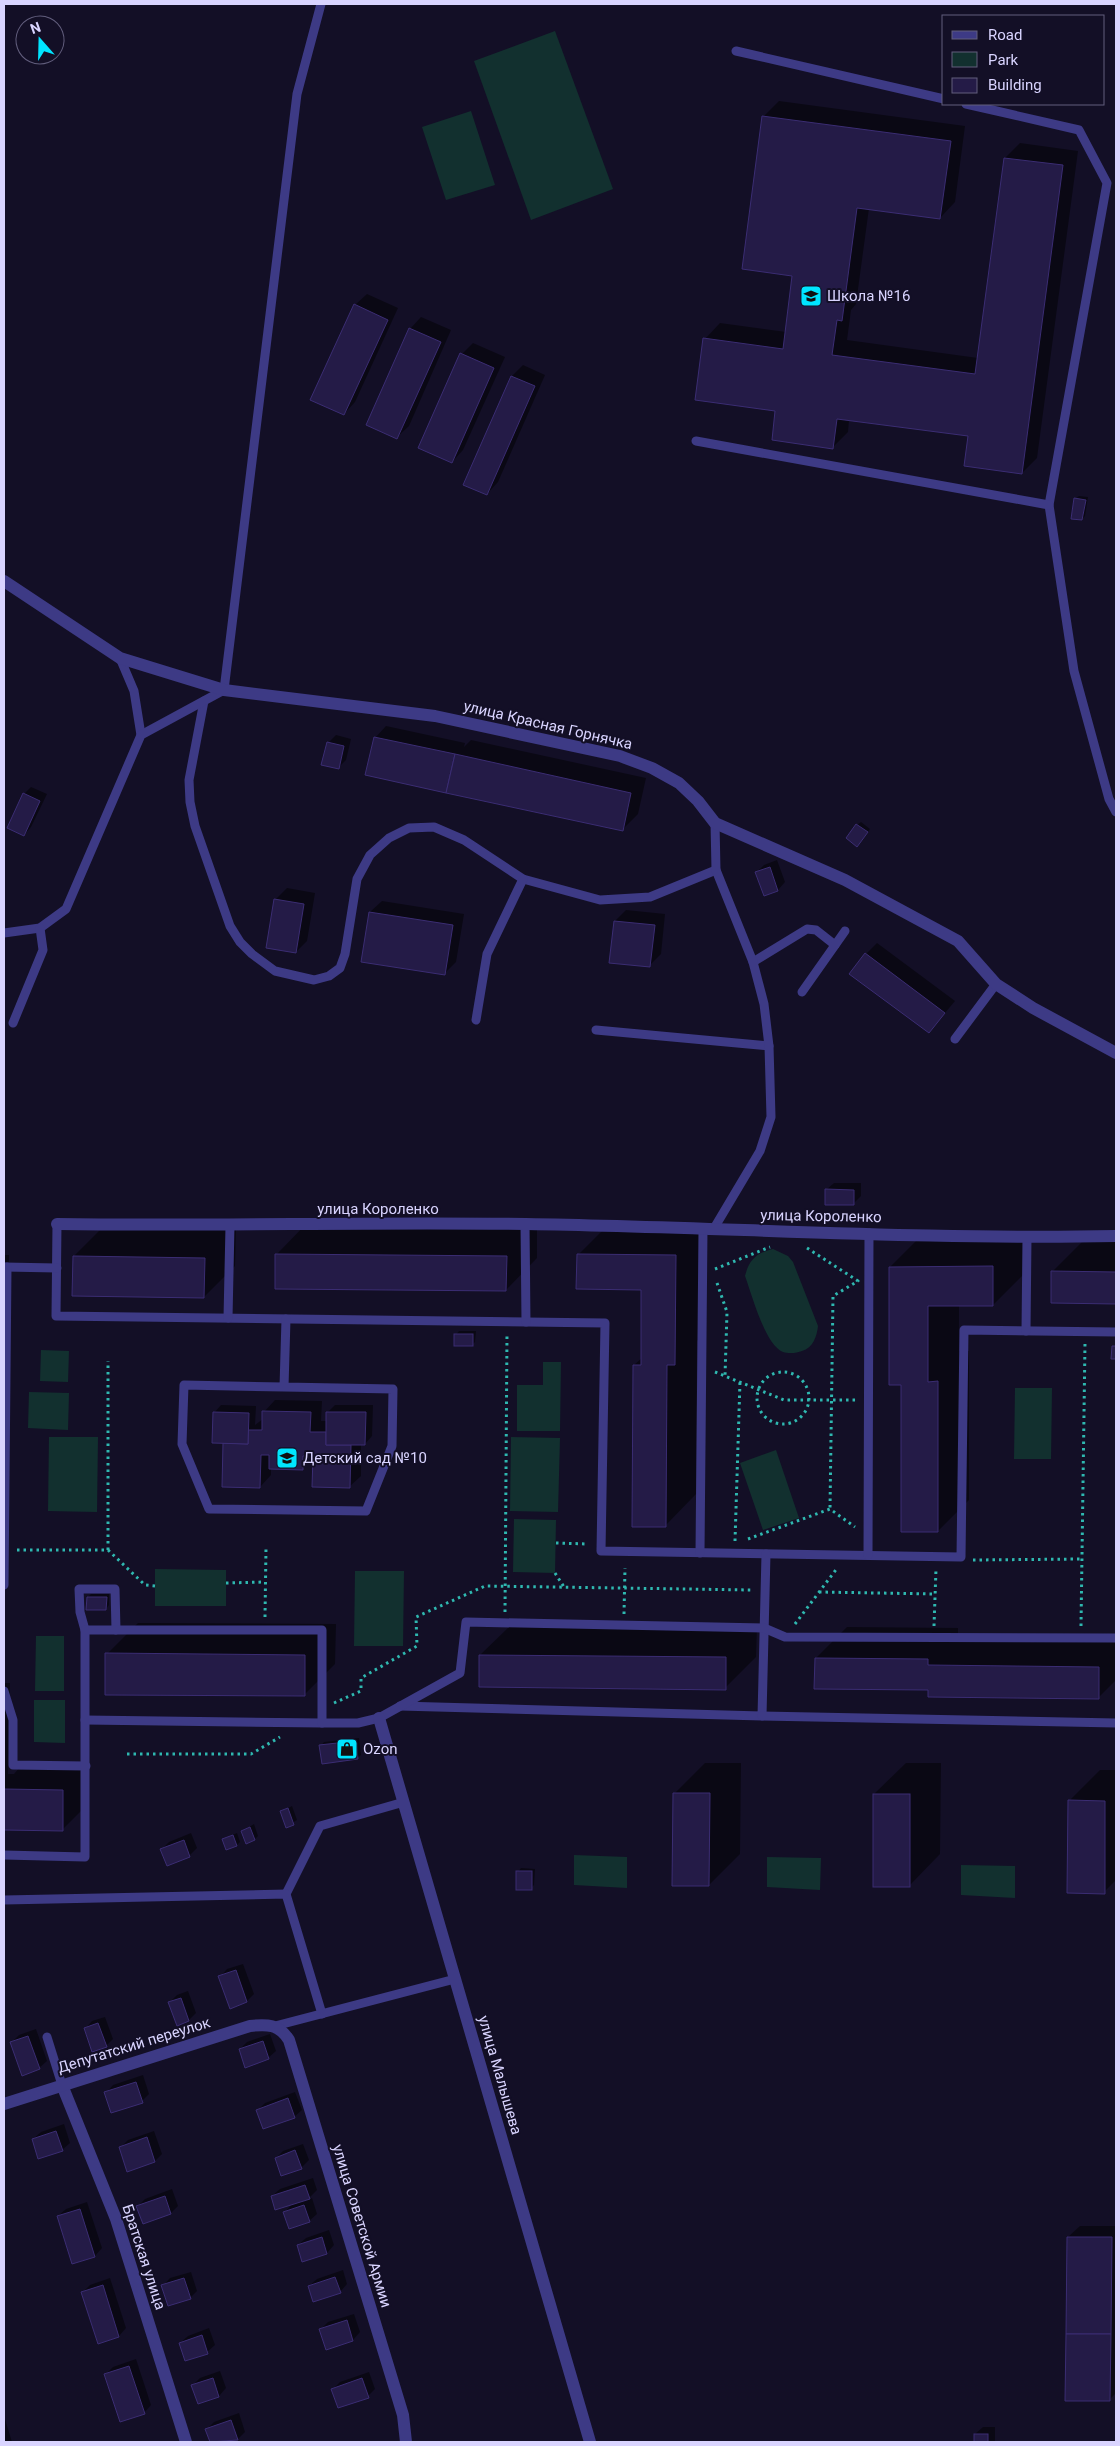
<svg xmlns="http://www.w3.org/2000/svg" width="1120" height="2446" font-family="Roboto,sans-serif">
<style>
.green{fill:#12302f}
.shadow{fill:#0007}
.building{fill:#241b47;stroke:#3b2d73}
.lines{fill:none;stroke-linecap:round;stroke-linejoin:round}
.path{stroke:#2fb8b0;stroke-width:3;stroke-dasharray:2.5 4;stroke-linecap:butt}
.lane{stroke:#3d3a85;stroke-width:9}
.street{stroke:#3d3a85;stroke-width:12}
.labels{text-anchor:middle;dominant-baseline:central;stroke-width:4;stroke-linejoin:round;paint-order:stroke}
.poi-label{font-size:15px;fill:#d9d4ff;stroke:#130f26;text-anchor:start}
.street-label{font-size:15px;fill:#d9d4ff;stroke:#130f26}
</style>
<rect width="100%" height="100%" fill="#130f26"/>
<!-- green -->
<g class="green">
<path d="M555 31 613 189 531 220 474 61Z"/>
<path d="M471 111 495 185 446 200 422 127Z"/>
<path d="M773 1249 788 1256 793 1262 818 1326C817 1336 813 1348 802 1351 797 1353 789 1354 783 1352 765 1345 752 1295 745 1276 749 1260 756 1253 773 1249Z"/>
<path d="M41 1350 69 1351 68 1382 40 1381Z"/>
<path d="M543 1362H561L560 1431H517V1385H543Z"/>
<path d="M1015 1388H1052L1051 1459H1014Z"/>
<path d="M29 1392 69 1393 68 1430 28 1428Z"/>
<path d="M49 1437H98L97 1512 48 1511Z"/>
<path d="M511 1437 560 1438 558 1512 510 1511Z"/>
<path d="M776 1450 799 1518 763 1530 740 1463Z"/>
<path d="M514 1519 556 1520 555 1573 513 1572Z"/>
<path d="M155 1569 226 1570V1606H155Z"/>
<path d="M355 1571H404L403 1646H354Z"/>
<path d="M36 1636H64V1691H35Z"/>
<path d="M34 1700H65V1743L34 1742Z"/>
<path d="M574 1855 627 1857V1888L574 1885Z"/>
<path d="M767 1857 821 1858 820 1890 767 1887Z"/>
<path d="M961 1865 1015 1866V1898L961 1895Z"/>
</g>
<!-- shadow -->
<g class="shadow">
<path d="M779 101 965 126 955 202 940 218 869 208 856 304 851 310 847 340 978 358 1005 158 1020 143 1078 151 1037 458 1022 473 970 435 849 420 848 432 833 447 777 410 705 339 720 323 786 332 794 275 764 116Z"/>
<path d="M367 294 398 308 355 402 344 414 355 305Z"/>
<path d="M421 317 451 330 409 426 397 437 410 329Z"/>
<path d="M473 343 505 357 463 450 452 462 462 354Z"/>
<path d="M523 365 545 375 498 482 487 494 512 376Z"/>
<path d="M1079 496 1088 497 1085 516 1082 519 1075 499Z"/>
<path d="M386 726 465 743 464 747 471 740 646 778 638 814 623 829 375 738Z"/>
<path d="M336 735 351 739 346 760 338 768 328 743Z"/>
<path d="M31 787 47 794 31 827 24 835V794Z"/>
<path d="M861 822 870 829 860 842 857 825Z"/>
<path d="M777 860 785 882 778 890 764 894 756 873 764 865Z"/>
<path d="M287 888 315 893 307 941 296 952 276 899Z"/>
<path d="M382 901 464 914 456 962 445 973 370 912Z"/>
<path d="M626 910 665 914 661 954 650 965 615 921Z"/>
<path d="M877 943 955 1001 929 1032 866 954Z"/>
<path d="M834 1183H861V1196L853 1204 826 1190Z"/>
<path d="M307 1223 537 1226V1258L506 1290 276 1255Z"/>
<path d="M609 1224H707L706 1332 697 1341 696 1494 665 1526 634 1365 642 1358 643 1289 578 1255Z"/>
<path d="M105 1225 236 1227 235 1266 204 1297 74 1256Z"/>
<path d="M921 1236H1024V1274L993 1305H959V1351H969V1500L938 1531 902 1383 890 1267Z"/>
<path d="M1084 1240 1116 1241V1302H1052L1053 1271Z"/>
<path d="M4 1255H9L7 1486 4 1488Z"/>
<path d="M459 1331H476L475 1342 472 1345 456 1335Z"/>
<path d="M275 1400 322 1401 321 1421H328V1412L335 1405H373L372 1436 365 1444H361V1476L349 1487 314 1457 302 1468H271V1475L260 1487 224 1442 214 1413 221 1405 256 1406 255 1425 263 1419 264 1412Z"/>
<path d="M91 1594H109V1605L106 1609 88 1597Z"/>
<path d="M138 1623 336 1624 335 1664 304 1695 107 1654Z"/>
<path d="M512 1624 757 1626 756 1657 725 1688 480 1655Z"/>
<path d="M847 1627 958 1628V1634L1116 1636V1680L1098 1698 929 1689 816 1658Z"/>
<path d="M4 1683H10L8 1774H14L20 1767 85 1768 84 1808 62 1830 4 1829Z"/>
<path d="M359 1738 361 1755 357 1758 321 1746 324 1742Z"/>
<path d="M705 1763H741L740 1854 709 1885 674 1794Z"/>
<path d="M906 1763H941L940 1854 909 1886 874 1794Z"/>
<path d="M1100 1770H1116V1880L1104 1892 1069 1801Z"/>
<path d="M292 1806 297 1820 287 1826 281 1812Z"/>
<path d="M254 1824 258 1836 255 1839 243 1831Z"/>
<path d="M191 1833 197 1848 189 1856 162 1849 169 1842Z"/>
<path d="M237 1833 240 1842 237 1845 224 1839Z"/>
<path d="M521 1868 535 1869 534 1885 531 1888 518 1872Z"/>
<path d="M243 1964 254 1994 247 2001 220 1977 227 1969Z"/>
<path d="M188 1991 196 2013 189 2020 170 2002 177 1995Z"/>
<path d="M105 2017 113 2039 106 2046 85 2029 92 2021Z"/>
<path d="M36 2029 47 2061 39 2068 12 2042 19 2035Z"/>
<path d="M270 2034 276 2051 268 2058 240 2049 247 2042Z"/>
<path d="M143 2075 149 2094 142 2101 106 2093 113 2085Z"/>
<path d="M295 2092 302 2110 294 2117 258 2110 265 2103Z"/>
<path d="M64 2124 70 2143 62 2150 33 2139 41 2132Z"/>
<path d="M154 2131 162 2154 155 2161 128 2170 120 2148 128 2140Z"/>
<path d="M303 2144 309 2160 301 2168 276 2158 283 2151Z"/>
<path d="M313 2178 317 2190 307 2200 312 2198 317 2214 309 2221 285 2212 294 2202 272 2196 280 2189Z"/>
<path d="M172 2189 178 2206 171 2213 138 2206 145 2199Z"/>
<path d="M87 2202 102 2248 95 2256 73 2263 58 2216 66 2209Z"/>
<path d="M1080 2226H1116V2393L1109 2400 1068 2237Z"/>
<path d="M329 2230 334 2245 327 2253 303 2260 298 2245 306 2238Z"/>
<path d="M343 2270 347 2284 340 2292 309 2286 317 2279Z"/>
<path d="M191 2272 197 2291 190 2298 163 2286 170 2278Z"/>
<path d="M110 2278 126 2328 119 2336 99 2342 83 2292 90 2285Z"/>
<path d="M354 2314 360 2332 353 2340 326 2348 320 2330 328 2322Z"/>
<path d="M209 2328 215 2345 207 2352 180 2343 188 2336Z"/>
<path d="M136 2359 151 2405 144 2413 105 2375 113 2367Z"/>
<path d="M220 2371 226 2388 219 2396 193 2385 200 2378Z"/>
<path d="M369 2372 375 2389 368 2396 333 2389 340 2382Z"/>
<path d="M239 2413 245 2432 238 2439 228 2442H211L207 2429 214 2422Z"/>
<path d="M4 2416 12 2442H4Z"/>
<path d="M983 2427H995V2442H975V2434Z"/>
</g>
<!-- building -->
<g class="building">
<path d="M762 116 951 141 940 219 857 208 842 321 837 320 832 355 975 374 1004 158 1063 165 1022 474 964 466 968 436 837 419 833 449 772 440 775 411 695 400 703 338 783 349 792 276 742 269Z"/>
<path d="M354 304 388 320 344 415 310 400Z"/>
<path d="M409 328 441 342 397 439 366 425Z"/>
<path d="M460 353 494 368 452 463 418 448Z"/>
<path d="M511 376 535 386 487 495 463 485Z"/>
<path d="M1074 498 1086 500 1082 520 1071 519Z"/>
<path d="M374 737 455 754 446 793 365 775Z"/>
<path d="M327 742 344 746 339 769 321 765Z"/>
<path d="M455 754 631 793 623 831 446 793Z"/>
<path d="M23 793 40 801 24 836 7 828Z"/>
<path d="M856 824 868 832 857 847 846 838Z"/>
<path d="M770 867 778 891 764 896 755 872Z"/>
<path d="M274 899 304 904 296 953 266 948Z"/>
<path d="M369 912 453 925 445 975 361 962Z"/>
<path d="M614 921 655 925 650 967 609 963Z"/>
<path d="M865 953 945 1013 929 1033 849 974Z"/>
<path d="M825 1189 854 1190V1205H825Z"/>
<path d="M275 1254 507 1256 506 1291 275 1289Z"/>
<path d="M577 1254 676 1255 675 1365H667L666 1527H632L633 1365H641V1290L576 1289Z"/>
<path d="M73 1256 205 1258 204 1298 72 1296Z"/>
<path d="M993 1266V1306H928V1382L938 1381V1532H901V1385H889V1267Z"/>
<path d="M1051 1271 1116 1272V1304L1051 1303Z"/>
<rect x="454" y="1334" width="19" height="12"/>
<path d="M1112 1346H1116V1359H1111Z"/>
<path d="M262 1411 311 1412 310 1432H326V1445H351L350 1488 312 1487 313 1456H303V1470L269 1469V1455H261L260 1488 222 1487 223 1443 248 1444V1430H262Z"/>
<path d="M213 1412 249 1413 248 1444 212 1443Z"/>
<path d="M326 1412H366L365 1445H326Z"/>
<path d="M87 1597H107L106 1610H86Z"/>
<path d="M105 1653 305 1655V1696L105 1695Z"/>
<path d="M479 1655 726 1657V1690L479 1687Z"/>
<path d="M815 1658 928 1659V1665L1099 1667V1699L928 1697V1690L814 1689Z"/>
<path d="M356 1741 358 1759 322 1764 319 1745Z"/>
<path d="M4 1789 63 1790V1831L4 1830Z"/>
<path d="M673 1793H710L709 1886H672Z"/>
<rect x="873" y="1794" width="37" height="93"/>
<path d="M1068 1800 1105 1801V1894L1067 1893Z"/>
<path d="M288 1808 294 1825 286 1828 280 1811Z"/>
<path d="M250 1827 255 1840 246 1844 241 1831Z"/>
<path d="M233 1835 237 1846 226 1850 222 1839Z"/>
<path d="M184 1840 190 1857 167 1866 160 1849Z"/>
<rect x="516" y="1871" width="16" height="19"/>
<path d="M236 1970 247 2002 230 2009 218 1976Z"/>
<path d="M181 1998 189 2021 177 2026 168 2002Z"/>
<path d="M98 2023 107 2047 92 2052 84 2028Z"/>
<path d="M28 2036 40 2069 22 2076 10 2042Z"/>
<path d="M263 2041 269 2059 245 2068 239 2049Z"/>
<path d="M136 2082 143 2103 111 2113 104 2092Z"/>
<path d="M288 2098 295 2118 263 2129 256 2110Z"/>
<path d="M56 2131 63 2151 38 2159 32 2139Z"/>
<path d="M147 2137 155 2162 127 2172 119 2147Z"/>
<path d="M295 2150 302 2169 281 2176 275 2158Z"/>
<path d="M305 2185 310 2199 275 2210 271 2196Z"/>
<path d="M165 2196 171 2214 143 2224 136 2206Z"/>
<path d="M304 2205 310 2222 289 2229 283 2212Z"/>
<path d="M80 2209 95 2257 72 2264 57 2216Z"/>
<path d="M322 2237 327 2254 302 2262 297 2245Z"/>
<path d="M1067 2237H1112L1111 2334H1066Z"/>
<path d="M335 2277 341 2293 313 2302 308 2286Z"/>
<path d="M184 2278 191 2299 168 2306 161 2285Z"/>
<path d="M103 2285 119 2337 98 2344 81 2292Z"/>
<path d="M347 2320 353 2341 326 2350 319 2329Z"/>
<path d="M1066 2334H1111L1110 2401H1065Z"/>
<path d="M202 2335 208 2354 185 2361 179 2343Z"/>
<path d="M129 2366 145 2414 120 2422 104 2374Z"/>
<path d="M213 2378 219 2397 198 2404 191 2385Z"/>
<path d="M362 2378 369 2398 338 2408 331 2389Z"/>
<path d="M231 2420 238 2440 210 2442 205 2429Z"/>
<rect x="974" y="2434" width="14" height="8"/>
</g>
<g class="lines">
<!-- path -->
<g class="path">
<path d="M807 1248 858 1281 833 1296 830 1509"/>
<path d="M715 1269 770 1247"/>
<path d="M717 1283 727 1312 725 1376"/>
<path d="M715 1372 784 1400H856"/>
<circle cx="783" cy="1398" r="26"/>
<path d="M748 1539 830 1509 855 1527"/>
<path d="M735 1541 740 1381"/>
<path d="M556 1543 588 1544"/>
<path d="M17 1550H108L145 1585 155 1586"/>
<path d="M108 1550V1361"/>
<path d="M973 1560 1082 1559"/>
<path d="M555 1573 564 1587"/>
<path d="M226 1583 265 1582"/>
<path d="M819 1592 935 1594"/>
<path d="M505 1612 507 1333"/>
<path d="M624 1614 625 1568"/>
<path d="M265 1617 266 1548"/>
<path d="M795 1624 838 1567"/>
<path d="M934 1626 936 1569"/>
<path d="M1081 1626 1085 1343"/>
<path d="M334 1703 361 1691V1678L417 1646 416 1617 485 1586 752 1590"/>
<path d="M127 1754H251L280 1737"/>
</g>
<!-- lane -->
<g class="lane">
<path d="M736 51 944 99"/>
<path d="M966 104 1079 130 1107 183 1049 505 1074 671 1109 799 1116 812"/>
<path d="M696 441 1049 505"/>
<path d="M120 658 134 691 141 735"/>
<path d="M204 701 189 780 190 802 195 826 230 926 240 942 252 954 275 971 314 980 329 976 340 968 345 954 357 879 370 855 389 838 409 828 434 827 464 840 523 879 600 900 650 897 716 870"/>
<path d="M4 933 40 928 66 909 141 735 224 690 297 94 321 4"/>
<path d="M753 962 807 929 816 930 835 945"/>
<path d="M802 992 845 931"/>
<path d="M476 1020 487 954 523 879"/>
<path d="M13 1023 43 950 40 928"/>
<path d="M596 1030 769 1046"/>
<path d="M955 1039 996 984"/>
<path d="M57 1224 56 1316 605 1323 601 1551 961 1557 964 1330 1116 1332"/>
<path d="M525 1224 526 1322"/>
<path d="M713 1230 760 1151 771 1117 769 1046 764 1004 753 962 716 870 715 823"/>
<path d="M4 1267 57 1268"/>
<path d="M228 1318 230 1226"/>
<path d="M1026 1331 1027 1238"/>
<path d="M284 1387 393 1389 392 1446 366 1511 209 1509 182 1444 184 1385 284 1387 286 1319"/>
<path d="M700 1553 703 1229"/>
<path d="M868 1555 869 1233"/>
<path d="M4 1585 7 1267"/>
<path d="M85 1630 80 1612 79 1589H115L116 1630"/>
<path d="M4 1691 13 1720V1765L86 1766"/>
<path d="M400 1706 762 1716 766 1554"/>
<path d="M762 1716 1116 1723"/>
<path d="M85 1720 322 1723"/>
<path d="M4 1855 85 1857V1630H322V1723H358L379 1718 460 1673 466 1622 764 1628 785 1637 1116 1638"/>
<path d="M286 1894 320 1826 404 1802"/>
<path d="M4 1900 286 1894 322 2014"/>
<path d="M275 2026 455 1979"/>
<path d="M47 2037 62 2085"/>
</g>
<!-- street -->
<g class="street">
<path d="M4 581 120 658 224 690 435 716 620 756 652 768 679 783 698 801 715 823 845 880 958 941 996 984 1033 1008 1116 1053"/>
<path d="M57 1224C213 1226 370 1222 526 1224 723 1227 919 1240 1116 1236"/>
<path d="M379 1718 590 2442"/>
<path d="M62 2085 116 2219 186 2442"/>
<path d="M4 2104 250 2026C267 2024 279 2024 289 2040L403 2415 406 2442"/>
</g>
</g>
<!-- icons -->
<defs>
<g id="school-square" transform="scale(1.125)"><rect x="-9" y="-9" width="18" height="18" rx="4" fill="#00e5ff" stroke="#130f26"/><path d="M0-5L7-2L0 1L-7-2ZM-4 1L0 2.5L4 1V4Q0 6-4 4Z" fill="#111"/></g>
<g id="shop-square" transform="scale(1.125)"><rect x="-9" y="-9" width="18" height="18" rx="4" fill="#00e5ff" stroke="#130f26"/><path d="M-5-2.5h2.3a2.7 3.5 0 0 1 5.4 0H5L5.5 6h-11ZM-1.5-2.5h3a1.5 2.3 0 0 0-3 0Z" fill="#111"/></g>
</defs>
<g fill-rule="evenodd">
<use href="#school-square" x="811" y="296"/>
<use href="#school-square" x="287" y="1458"/>
<use href="#shop-square" x="347" y="1749"/>
</g>
<g class="labels">
<!-- poi labels -->
<g class="poi-label">
<text x="827" y="296">Школа №16</text>
<text x="303" y="1458">Детский сад №10</text>
<text x="363" y="1749">Ozon</text>
</g>
<!-- street labels -->
<g class="street-label">
<text transform="translate(548 725) rotate(13)">улица Красная Горнячка</text>
<text x="378" y="1209">улица Короленко</text>
<text transform="translate(821 1216) rotate(1)">улица Короленко</text>
<text transform="translate(134 2045) rotate(-17)">Депутатский переулок</text>
<text transform="translate(500 2075) rotate(74)">улица Малышева</text>
<text transform="translate(362 2226) rotate(73)">улица Советской Армии</text>
<text transform="translate(144 2257) rotate(72)">Братская улица</text>
</g>
</g>
<!-- border -->
<rect width="1120" height="2446" fill="none" stroke="#d9d4ff" stroke-width="10"/>
<!-- legend -->
<rect x="942" y="15" width="162" height="90" fill="#130f26" stroke="#625e7d"/>
<rect x="952" y="31" width="25" height="8" fill="#3d3a85" stroke="#625e7d"/>
<text x="988" y="40" font-size="15" fill="#d9d4ff">Road</text>
<rect x="952" y="52" width="25" height="15" fill="#12302f" stroke="#625e7d"/>
<text x="988" y="65" font-size="15" fill="#d9d4ff">Park</text>
<rect x="952" y="78" width="25" height="15" fill="#241b47" stroke="#625e7d"/>
<text x="988" y="90" font-size="15" fill="#d9d4ff">Building</text>
<!-- north arrow -->
<g transform="translate(40 40) rotate(340)"><circle r="24" fill="#130f26" stroke="#625e7d"/>
<path d="M0-4L9 19L0 12L-9 19Z" fill="#00e5ff"/>
<text y="-8" font-size="14" font-weight="bold" text-anchor="middle" fill="#d9d4ff">N</text>
</g>
</svg>
